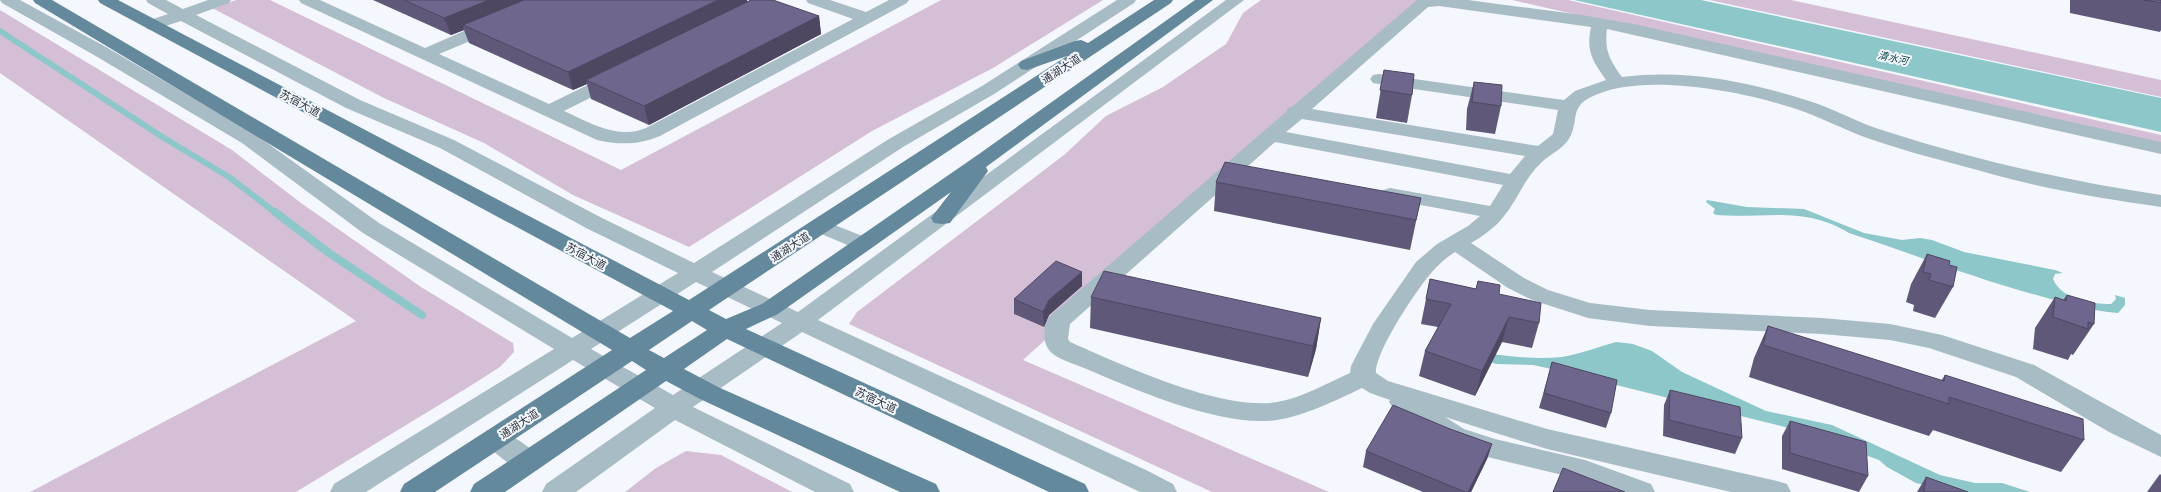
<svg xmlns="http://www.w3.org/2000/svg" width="2161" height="492" font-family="'Space Grotesk','Noto Sans SC',sans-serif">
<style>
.green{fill:#d5bfd6}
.water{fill:#8dc7ca}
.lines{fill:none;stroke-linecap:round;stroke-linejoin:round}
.stream-far1{stroke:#8dc7ca;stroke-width:6}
.stream{stroke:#8dc7ca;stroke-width:8}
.minor{fill:#a8bcc6;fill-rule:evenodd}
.major{fill:#64899c;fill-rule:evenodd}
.wall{fill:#5f5878}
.shaded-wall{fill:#4d4762}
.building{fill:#6e668c;stroke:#4d4762}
.labels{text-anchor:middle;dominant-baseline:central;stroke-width:4;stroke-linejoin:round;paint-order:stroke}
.far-water-label{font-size:10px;font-style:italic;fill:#0a4144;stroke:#f4f7fd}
.street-label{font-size:11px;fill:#2d333d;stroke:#f4f7fd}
</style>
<rect width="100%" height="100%" fill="#f4f7fd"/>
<!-- green -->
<g class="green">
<path d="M236 0H270L621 170 941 0H1103L993 68 872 131 689 247 573 195 484 143 384 98 212 8Z"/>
<path d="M1261 0H1422L1023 360 1329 492H1212L849 324 857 312 1064 155 1106 116 1163 87 1226 44 1243 13Z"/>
<path d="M1512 0H1568L2161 135V148Z"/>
<path d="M1709 0H1791L2161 80V97Z"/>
<path d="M0 10 232 150 301 203 421 287 513 343 514 352 500 367 467 388 296 492H30L356 321 0 73Z"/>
<path d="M686 451 721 455 792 492H625L656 468Z"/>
</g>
<!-- water -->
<g class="water">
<path d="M1574 0H1701L2161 98V132Z"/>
<path d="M1707 200 1747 207 1804 209 1864 233 1902 240 1920 238 1932 240 1964 252 2055 270 2063 273 2055 274 2053 279C2062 300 2091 304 2111 304L2116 299 2115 295 2125 298V305L2118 313C2091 311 2066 303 2040 296 1976 279 1913 254 1849 233 1804 205 1764 219 1716 215L1713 213 1715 209 1706 202Z"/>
<path d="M1616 342 1633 344 1652 351 1682 372 1766 411 1832 425 1940 475 1975 483H2002L2030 492H1955L1916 483 1887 467 1879 460 1843 447 1837 440 1556 370 1533 365 1496 364 1442 346C1480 352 1524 361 1562 357 1580 354 1598 347 1616 342Z"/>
</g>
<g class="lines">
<!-- stream-far1 -->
<path class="stream-far1" d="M0 31 164 138 229 177 276 213"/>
<!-- stream -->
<path class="stream" d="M275 212 329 253 422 315"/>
<!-- minor -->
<g class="minor">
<path d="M0 0H20L106 47 256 135 379 223 572 338 678 273 586 228 440 148 346 108 181 21 153 30 147 29 145 25 147 21 168 14 148 3 146 0H166L183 9 208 0H231L229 3 196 15 360 100 454 140 602 218 694 263 889 139 982 86 1117 0H1136L1134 3 994 94 903 147 712 272 798 312 1226 0H1244L818 320 1146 470 1173 484 1177 492H1140L802 332 693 407 850 484 854 492H815L675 420 576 492H542L546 484 655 408 573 360 366 492H330L334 484 554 349 363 233 242 143 94 55 2 3ZM696 282 782 323 673 395 591 349Z"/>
<path d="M299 0H320L425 48 487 21H499L501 25 499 29 439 54 549 104 610 74 616 73 622 74 625 78 622 82 564 111C591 123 617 140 646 128L853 19 808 3 806 0H830L866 12 889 0H909L907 3 660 136C639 145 619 145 597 140L301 3Z"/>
<path d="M1417 0H1468L1582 15 1638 25 2161 142V154L1607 29C1604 50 1610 61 1622 77 1684 69 1747 81 1806 100 1833 108 1858 123 1885 131 1975 160 2067 181 2161 195V207C2105 199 2049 190 1995 175 1953 163 1910 153 1870 139 1844 130 1819 116 1793 108 1741 91 1639 71 1589 98 1571 108 1578 120 1571 135 1565 149 1549 154 1540 164 1524 179 1518 199 1504 216 1496 227 1483 236 1471 243L1524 278 1548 290 1590 303 1650 310 1822 318 1890 324 1942 335 2034 365 2161 435V457L2109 432 2016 377 1929 348 1890 340 1822 334 1650 326 1588 318 1532 300 1508 288 1455 252C1447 257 1438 265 1432 272 1417 289 1375 352 1376 373L1388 381 1547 429 1777 481 1787 484 1791 492H1731L1547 449 1445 417 1464 429 1495 439 1585 460 1651 484 1655 492H1612L1579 479 1483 456 1446 443 1393 408 1389 402 1390 400 1370 393 1362 388C1337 400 1304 416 1277 420 1224 428 1138 391 1089 370 1078 365 1062 361 1053 354 1041 345 1043 326 1050 316L1286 112 1288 108 1292 107ZM1439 6 1591 27C1586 51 1592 60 1606 80L1575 91 1564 100 1379 74 1373 75 1370 79 1373 83 1379 84 1558 110 1553 134 1538 146 1312 109 1428 7ZM1302 119 1525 156 1510 174 1286 132ZM1275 142 1503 185 1490 206 1390 188 1383 190 1380 194 1383 198 1480 216 1468 226 1437 244 1416 262 1373 324 1351 366 1350 373C1327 383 1302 398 1277 402 1220 411 1123 365 1070 342L1068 339 1070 324Z"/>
<path d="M822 220 870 239 873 244 870 249 862 251 814 231 811 226 814 221Z"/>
<path d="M495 429C511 434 534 448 542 462L538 469C535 470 531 472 528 472 517 472 487 448 482 439L486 432Z"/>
</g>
<!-- major -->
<path class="major" d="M33 0H52L630 338 673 311 100 3 98 0H118L689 300 1067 56 1027 70 1021 69 1018 65 1021 61 1075 41 1081 40 1088 43 1154 0H1173L1171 3 709 310 726 319 762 304 979 154 1195 0H1213L986 167 988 171 950 223 942 224 934 223 931 218 951 192 778 314 746 329 1085 484 1089 492H1049L727 339 684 369 718 387 936 484 940 492H900L700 399 666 381 505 492H470L474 484 646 370 632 361 435 492H400L404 484 612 350 35 3ZM692 321 707 330 664 358 649 350Z"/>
</g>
<!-- wall -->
<g class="wall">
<path d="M373 0H747V2L819 16 821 34 649 125 591 99 587 84 573 90 469 43 464 30 451 35Z"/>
<path d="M2070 0H2161V30L2160 32 2070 13Z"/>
<path d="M1384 70 1412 95 1407 123 1376 118Z"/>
<path d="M1474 82 1501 106 1495 134 1466 130 1467 109Z"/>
<path d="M1216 182 1421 198 1410 250 1214 211Z"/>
<path d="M1927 254 1949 265 1953 287 1935 318 1913 311 1914 305 1906 302 1911 284Z"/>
<path d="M1082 272V286L1049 315 1044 327 1014 314V299Z"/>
<path d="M1430 279 1476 289 1478 281 1499 294 1539 323 1532 348 1502 342 1475 396 1419 376 1425 351 1438 327 1421 324Z"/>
<path d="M2067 295 2094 324 2073 355 2071 354 2068 360 2033 349 2035 328 2055 297 2063 300Z"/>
<path d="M1091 297 1321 318 1316 349 1308 377 1090 328Z"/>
<path d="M1768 326 1941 381 1945 375 2084 440 2061 472 1933 430 1929 436 1749 377 1754 358Z"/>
<path d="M1552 362 1611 413 1606 428 1539 408 1548 377Z"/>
<path d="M1670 390 1742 438 1735 454 1663 436 1664 405Z"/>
<path d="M1790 421 1868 476 1859 492 1782 469V436Z"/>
<path d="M1450 429 1492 444 1487 459 1471 492H1423L1363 467 1366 451Z"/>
<path d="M2160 474 2161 475V492H2147Z"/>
<path d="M1926 477 1968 492H1917Z"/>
</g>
<!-- shaded-wall -->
<g class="shaded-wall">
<path d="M489 0H535L463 25 464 30 451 35 444 18Z"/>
<path d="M718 0H747L748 4 586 80 587 84 573 90 568 72Z"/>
<path d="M819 16 821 34 649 125 644 106Z"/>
<path d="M1082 272V286L1049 315 1044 327 1043 312 1049 300Z"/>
<path d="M1509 317 1502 342 1475 396 1482 371Z"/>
<path d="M1321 318 1316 349 1308 377 1313 346Z"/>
<path d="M1492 444 1487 459 1471 492H1468Z"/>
</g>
<!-- building -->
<g class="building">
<path d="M404 0H489L444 18Z"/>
<path d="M524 0H718L568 72 463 25Z"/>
<path d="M751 0H773L819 16 644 106 586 80Z"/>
<path d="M2144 0H2161V3Z"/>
<path d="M1384 70 1414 74 1412 95 1380 90Z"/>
<path d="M1474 82 1502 85 1501 106 1472 102Z"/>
<path d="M1225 162 1421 198 1416 220 1216 182Z"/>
<path d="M1927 254 1950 261 1949 265 1957 267 1953 287 1929 280 1931 274 1923 272Z"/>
<path d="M1056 261 1082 272 1049 300 1043 312 1014 299Z"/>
<path d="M1104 271 1321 318 1313 346 1091 297Z"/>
<path d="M1430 279 1476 289 1478 281 1500 285 1499 294 1541 303 1539 323 1509 317 1482 371 1425 351 1451 304 1426 299Z"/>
<path d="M2067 295 2095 303 2094 324 2088 322V329L2053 317 2055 297 2066 301Z"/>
<path d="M1768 326 1944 381 1945 375 2083 419 2084 440 1949 397V404L1763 345Z"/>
<path d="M1552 362 1617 380 1611 413 1544 393Z"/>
<path d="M1670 390 1740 407 1742 438 1669 420Z"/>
<path d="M1393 405 1450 429 1492 444 1468 492H1465L1366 451Z"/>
<path d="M1790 421 1866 442 1868 476 1790 453Z"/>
<path d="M1563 468 1625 492H1553Z"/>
<path d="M1926 477 1968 492H1924Z"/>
</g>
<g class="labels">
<!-- far-water labels -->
<g class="far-water-label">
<text transform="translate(1893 58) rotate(12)">清水河</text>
</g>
<!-- street labels -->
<g class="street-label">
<text transform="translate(1061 69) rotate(-33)">通湖大道</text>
<text transform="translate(300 103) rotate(28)">苏宿大道</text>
<text transform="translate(790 247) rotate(-33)">通湖大道</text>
<text transform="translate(586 256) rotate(28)">苏宿大道</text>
<text transform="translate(876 400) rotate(25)">苏宿大道</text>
<text transform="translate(519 424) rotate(-33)">通湖大道</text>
</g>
</g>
</svg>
